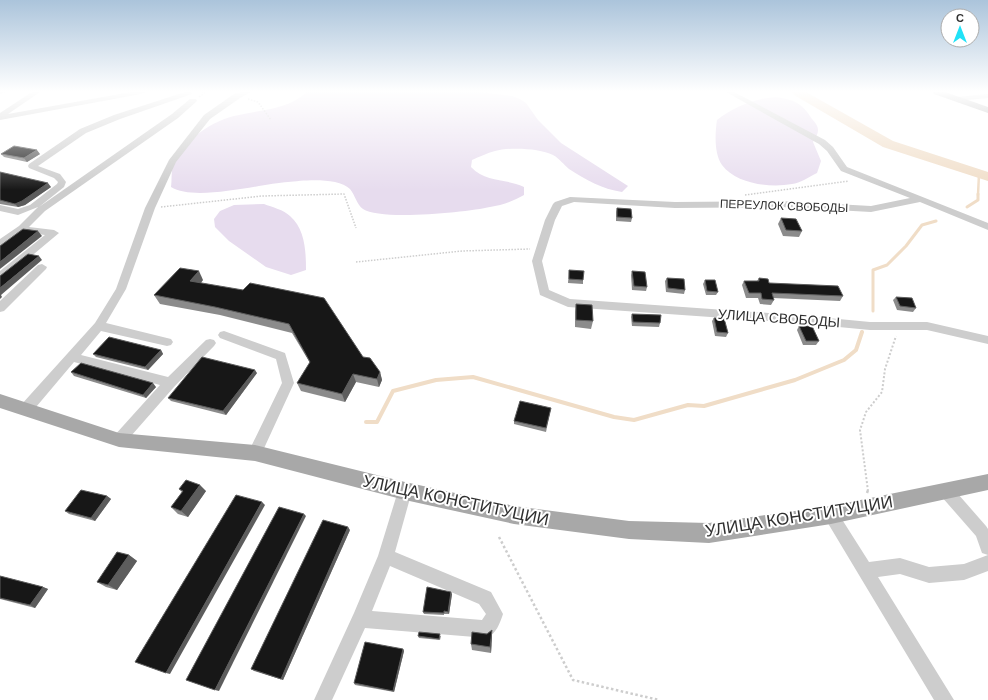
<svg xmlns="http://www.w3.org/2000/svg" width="988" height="700" font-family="'DM Sans',sans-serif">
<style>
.green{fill:#e7dcee}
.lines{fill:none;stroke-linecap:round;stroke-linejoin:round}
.stream-far2{stroke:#f0ddc7;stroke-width:2.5}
.stream-far1{stroke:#f0ddc7;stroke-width:3}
.stream{stroke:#f0ddc7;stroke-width:4}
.river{fill:#f0ddc7;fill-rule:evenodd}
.path-far2{stroke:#cdcdcd;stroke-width:1.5;stroke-dasharray:1.5 1.5;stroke-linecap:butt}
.path-far1{stroke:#cdcdcd;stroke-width:2;stroke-dasharray:2 2;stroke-linecap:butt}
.path{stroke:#cdcdcd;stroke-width:2.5;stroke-dasharray:2.5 2.5;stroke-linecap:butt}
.minor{fill:#cdcdcd;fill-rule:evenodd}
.major{fill:#a8a8a8;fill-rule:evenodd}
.wall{fill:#8b8b8b}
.shaded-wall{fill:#5d5d5d}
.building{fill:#171717;stroke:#5d5d5d}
.labels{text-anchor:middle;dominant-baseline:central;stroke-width:4;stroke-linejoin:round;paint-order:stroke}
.far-street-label{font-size:12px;fill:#303030;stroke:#fff}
.street-label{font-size:14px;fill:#303030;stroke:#fff}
.near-street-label{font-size:17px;fill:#303030;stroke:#fff}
</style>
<rect width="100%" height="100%" fill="#fff"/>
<!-- green -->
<g class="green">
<path d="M307 92H480L512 96 520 99 526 103 538 120 561 143 628 186 622 192C602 189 586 180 569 169 564 165 559 158 553 155 539 148 510 147 495 151 487 153 479 157 472 160L471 167C486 183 505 178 524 187V195C514 201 502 205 490 207 469 212 380 221 363 209 357 205 355 195 350 189 338 177 304 180 288 182 259 184 195 202 171 187 172 181 171 172 173 166 183 140 212 120 239 115 264 109 287 110 307 92Z"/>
<path d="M776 97C795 100 802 103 812 119 815 122 818 126 818 130 818 134 815 139 813 142L821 161 817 173C809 177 800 183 792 184 770 188 736 184 722 165 714 154 715 133 717 120 733 107 756 98 776 97Z"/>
<path d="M264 204C272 207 284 210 290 216 305 229 306 251 306 270L291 275 266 267 229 241 215 227 214 219 220 211 234 205Z"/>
</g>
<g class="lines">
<!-- stream-far2 -->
<path class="stream-far2" d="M978 195 979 174"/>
<!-- stream-far1 -->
<g class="stream-far1">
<path d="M967 207 978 200V194"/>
<path d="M873 311V270L887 265 906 246 922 225 936 221"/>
</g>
<!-- stream -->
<path class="stream" d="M366 422H377L393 391 436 380 473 377 614 417 634 420 688 405 704 406 795 380 844 360 856 350 862 332"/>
<!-- river -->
<path class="river" d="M792 92H806L893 141 988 172V181L883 147 794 95Z"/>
<!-- path-far2 -->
<g class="path-far2">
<path d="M199 97 206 92H200"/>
<path d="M248 99 258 102 271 120"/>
<path d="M745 195 849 181"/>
<path d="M161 207 262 196 344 194 356 228"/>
<path d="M356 262 462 251 530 249"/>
</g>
<!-- path-far1 -->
<path class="path-far1" d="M868 491 860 430 866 412 882 392 885 369 896 336"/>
<!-- path -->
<g class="path">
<path d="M867 493 868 490"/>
<path d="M499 537 573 680 659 700"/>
</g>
<!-- minor -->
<g class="minor">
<path d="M0 92H5L0 94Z"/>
<path d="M32 92H40L8 114 131 92H145L141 94 0 120V113Z"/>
<path d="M185 92H191L192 94 120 119 86 133 38 166 60 174 66 182 64 187 39 207 172 114 190 99H196L197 101 178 118 45 211 29 227 54 230 59 233 4 279 0 280V271L45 235 23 232 0 247V239L19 226 38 207 18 215 0 211V205L18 209 30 205 57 184 58 182 54 178 29 168 28 166 29 164 80 129 114 115Z"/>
<path d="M241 92H251L240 98 210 119 176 162 155 208 126 289 106 323 171 339 173 342 171 345 167 346 101 331 81 355 168 377 206 340 210 339 214 340 216 343 214 346 174 387 124 444 119 446 114 444 112 440 114 436 160 385 74 362 31 413 26 414 21 413 19 409 21 405 95 323 116 289 145 208 169 160 204 115 234 94Z"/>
<path d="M726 92H734L825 140 833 147 847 167 988 223V230L920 202 871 212 781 207 675 208 574 202 562 206 555 220 542 261 549 290 570 299 797 315 870 322H927L988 336V344L927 330H870L797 323 568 307 540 295 532 261 545 220 553 204 555 202 570 197 675 202 781 201 871 206 910 198 841 171 827 151 819 144Z"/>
<path d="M988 94V98L956 101 952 99 956 97Z"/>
<path d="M42 264 47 267 46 269 4 311 0 312V301L38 265Z"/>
<path d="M224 331 285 353 294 383 260 457 255 459 250 457 248 453 282 383 276 359 220 338 218 335 220 332Z"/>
<path d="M405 484 410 486 412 491 395 552 491 592 503 614C500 623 496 634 487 638L365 628 332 700H314L354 613 378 556 398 491 400 486ZM390 566 479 604 486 614 482 620 372 611Z"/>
<path d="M946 484 951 486 986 526 988 529V555L982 553 976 536 941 496 939 491 941 486Z"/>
<path d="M831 508 836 510 869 562 900 558 929 567 964 564 988 555V571L964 580 929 583 900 574 878 577 954 700H934L823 515 826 510Z"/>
</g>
<!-- major -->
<g class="major">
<path d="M933 92H945L988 107V113L934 94Z"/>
<path d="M0 394 119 433 255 445 405 482 514 506 629 521 709 523 831 506 988 474V490L831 524 709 543 629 539 514 524 405 500 255 461 119 447 0 408Z"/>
</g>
</g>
<!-- wall -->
<g class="wall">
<path d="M1 154H40L27 162 4 157Z"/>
<path d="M0 172 51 187 25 205 18 207 0 204Z"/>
<path d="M617 208 632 218 631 222 616 221V212Z"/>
<path d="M781 218 802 231 799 237 783 236 778 224Z"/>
<path d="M569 270 583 280V284L568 283Z"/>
<path d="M632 271 647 287 646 291 632 290 631 275Z"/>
<path d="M667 278 685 290 684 294 666 292 665 281Z"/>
<path d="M759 278 769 283 843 296 840 301 773 298 774 300 771 305 760 304 758 298H746L742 285 744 281H757Z"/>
<path d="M203 280 201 283 363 357 380 372 382 380 379 387 356 382 345 402 301 391 297 383 310 363 292 333 220 315 160 304 154 295Z"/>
<path d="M705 280 718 292 716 295H706L703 284Z"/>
<path d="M896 297 916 308 913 312 897 310 893 300Z"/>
<path d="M576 304 593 321 591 329 575 327V312Z"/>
<path d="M632 314 660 323 659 327 632 326 631 317Z"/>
<path d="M714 318 728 333 726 337 715 336 712 321Z"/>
<path d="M799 326 819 341 816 345H803L797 330Z"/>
<path d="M161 350 163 354 148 370 96 357 93 354Z"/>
<path d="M71 372 156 387 146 398 74 376Z"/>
<path d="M257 373 226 415 171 401 168 398Z"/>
<path d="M551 408 546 432 514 424V421Z"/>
<path d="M179 489 206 491 188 517 178 514 171 507 182 492Z"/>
<path d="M107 496 111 499 95 521 69 514 65 511Z"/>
<path d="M350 530 283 680 254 671 251 669Z"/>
<path d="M129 555 137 561 117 590 106 587 97 582Z"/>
<path d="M0 576 43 587 48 589 35 608 0 599Z"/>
<path d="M452 594 449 614H444V615L424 614 423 612Z"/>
<path d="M492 630V636L491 653 472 650 471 644Z"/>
<path d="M418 636H441L440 640 419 638Z"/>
<path d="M403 649 404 651 394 692 355 685 354 683Z"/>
</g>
<!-- shaded-wall -->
<g class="shaded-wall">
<path d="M37 150 40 154 27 162 24 158Z"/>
<path d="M48 183 51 187 25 205 18 207 15 204Z"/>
<path d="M38 231 42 236 0 269V262Z"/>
<path d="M39 256 42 260 1 295 2 297 0 299V288Z"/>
<path d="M199 271 203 280 195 289 190 281Z"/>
<path d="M161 350 163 354 148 370 145 367Z"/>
<path d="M255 370 257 373 226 415 223 411Z"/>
<path d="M380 372 382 380 379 387 377 379Z"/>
<path d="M353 374 356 382 345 402 342 394Z"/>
<path d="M153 383 156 387 146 398 143 395Z"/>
<path d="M200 485 206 491 188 517 181 511Z"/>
<path d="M107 496 111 499 95 521 91 518Z"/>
<path d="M262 502 265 505 170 674 166 673Z"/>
<path d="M304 514 306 516 219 691 215 690Z"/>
<path d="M348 527 350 530 283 680 281 679Z"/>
<path d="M129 555 137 561 117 590 108 585Z"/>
<path d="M43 587 48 589 35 608 30 605Z"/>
<path d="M451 592 452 594 449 614 448 612Z"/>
<path d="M492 630V636L491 653 490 647Z"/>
<path d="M403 649 404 651 394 692 393 691Z"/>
</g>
<!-- building -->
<g class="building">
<path d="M14 146 37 150 24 158 1 154Z"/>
<path d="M0 172 48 183 22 201 15 204 0 200Z"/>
<path d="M617 208 631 209 632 218 617 217Z"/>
<path d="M781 218 796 219 802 231 786 230Z"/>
<path d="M23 229 38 231 0 262V246Z"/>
<path d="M28 254 39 256 0 288V276Z"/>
<path d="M180 268 199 271 190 281 243 290 250 283 324 298 363 357 370 358 380 372 377 379 353 374 342 394 297 383 310 362 289 324 215 307 154 295Z"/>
<path d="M569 270 584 271 583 280 569 279Z"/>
<path d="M632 271 645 272 647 287 634 286Z"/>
<path d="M667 278 684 279 685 290 668 288Z"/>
<path d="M759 278 768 279 769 283 838 286 843 296 772 293 774 300 762 299 761 293H749L744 281H759Z"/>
<path d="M705 280H715L718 292 707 291Z"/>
<path d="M896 297 912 298 916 308 900 306Z"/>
<path d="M576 304 592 305 593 321 576 320Z"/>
<path d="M632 314 661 315 660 323 633 322Z"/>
<path d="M714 318H724L728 333 717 332Z"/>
<path d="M799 326H812L819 341H806Z"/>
<path d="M109 337 161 350 145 367 93 354Z"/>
<path d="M202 357 255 370 223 411 168 398Z"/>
<path d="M81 363 153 383 143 395 71 372Z"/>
<path d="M520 401 551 408 546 428 514 421Z"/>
<path d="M186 480 200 485 181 511 171 507 183 491 179 489Z"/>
<path d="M81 490 107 496 91 518 65 511Z"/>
<path d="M236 495 262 502 166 673 135 662Z"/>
<path d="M279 507 304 514 215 690 186 680Z"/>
<path d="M323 520 348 527 281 679 251 669Z"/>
<path d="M117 552 129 555 108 585 97 582Z"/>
<path d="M0 576 43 587 30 605 0 598Z"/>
<path d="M427 587 451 592 448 612 444 611V613L423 612Z"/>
<path d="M492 630 490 647 471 644 472 632 487 634Z"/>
<path d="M419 632 440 634 439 639 418 636Z"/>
<path d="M365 642 403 649 393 691 354 683Z"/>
</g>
<!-- sky -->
<linearGradient id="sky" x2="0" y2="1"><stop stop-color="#abc4db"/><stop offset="0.48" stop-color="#fff"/><stop offset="1" stop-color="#fff" stop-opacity="0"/></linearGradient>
<rect width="988" height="190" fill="url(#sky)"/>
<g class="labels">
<!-- far-street labels -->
<g class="far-street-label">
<text transform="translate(784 206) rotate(2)">ПЕРЕУЛОК СВОБОДЫ</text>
</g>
<!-- street labels -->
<g class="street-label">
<text transform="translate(779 318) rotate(4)">УЛИЦА СВОБОДЫ</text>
</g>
<!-- near-street labels -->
<g class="near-street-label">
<text transform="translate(456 500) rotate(12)">УЛИЦА КОНСТИТУЦИИ</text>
<text transform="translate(799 516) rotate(-9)">УЛИЦА КОНСТИТУЦИИ</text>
</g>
</g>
<!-- north arrow -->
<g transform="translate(960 28)"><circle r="19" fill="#ffffff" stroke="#acacac"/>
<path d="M0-3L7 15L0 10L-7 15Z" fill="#21e2f7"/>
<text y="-6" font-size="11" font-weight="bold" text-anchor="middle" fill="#303030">С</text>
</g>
</svg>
